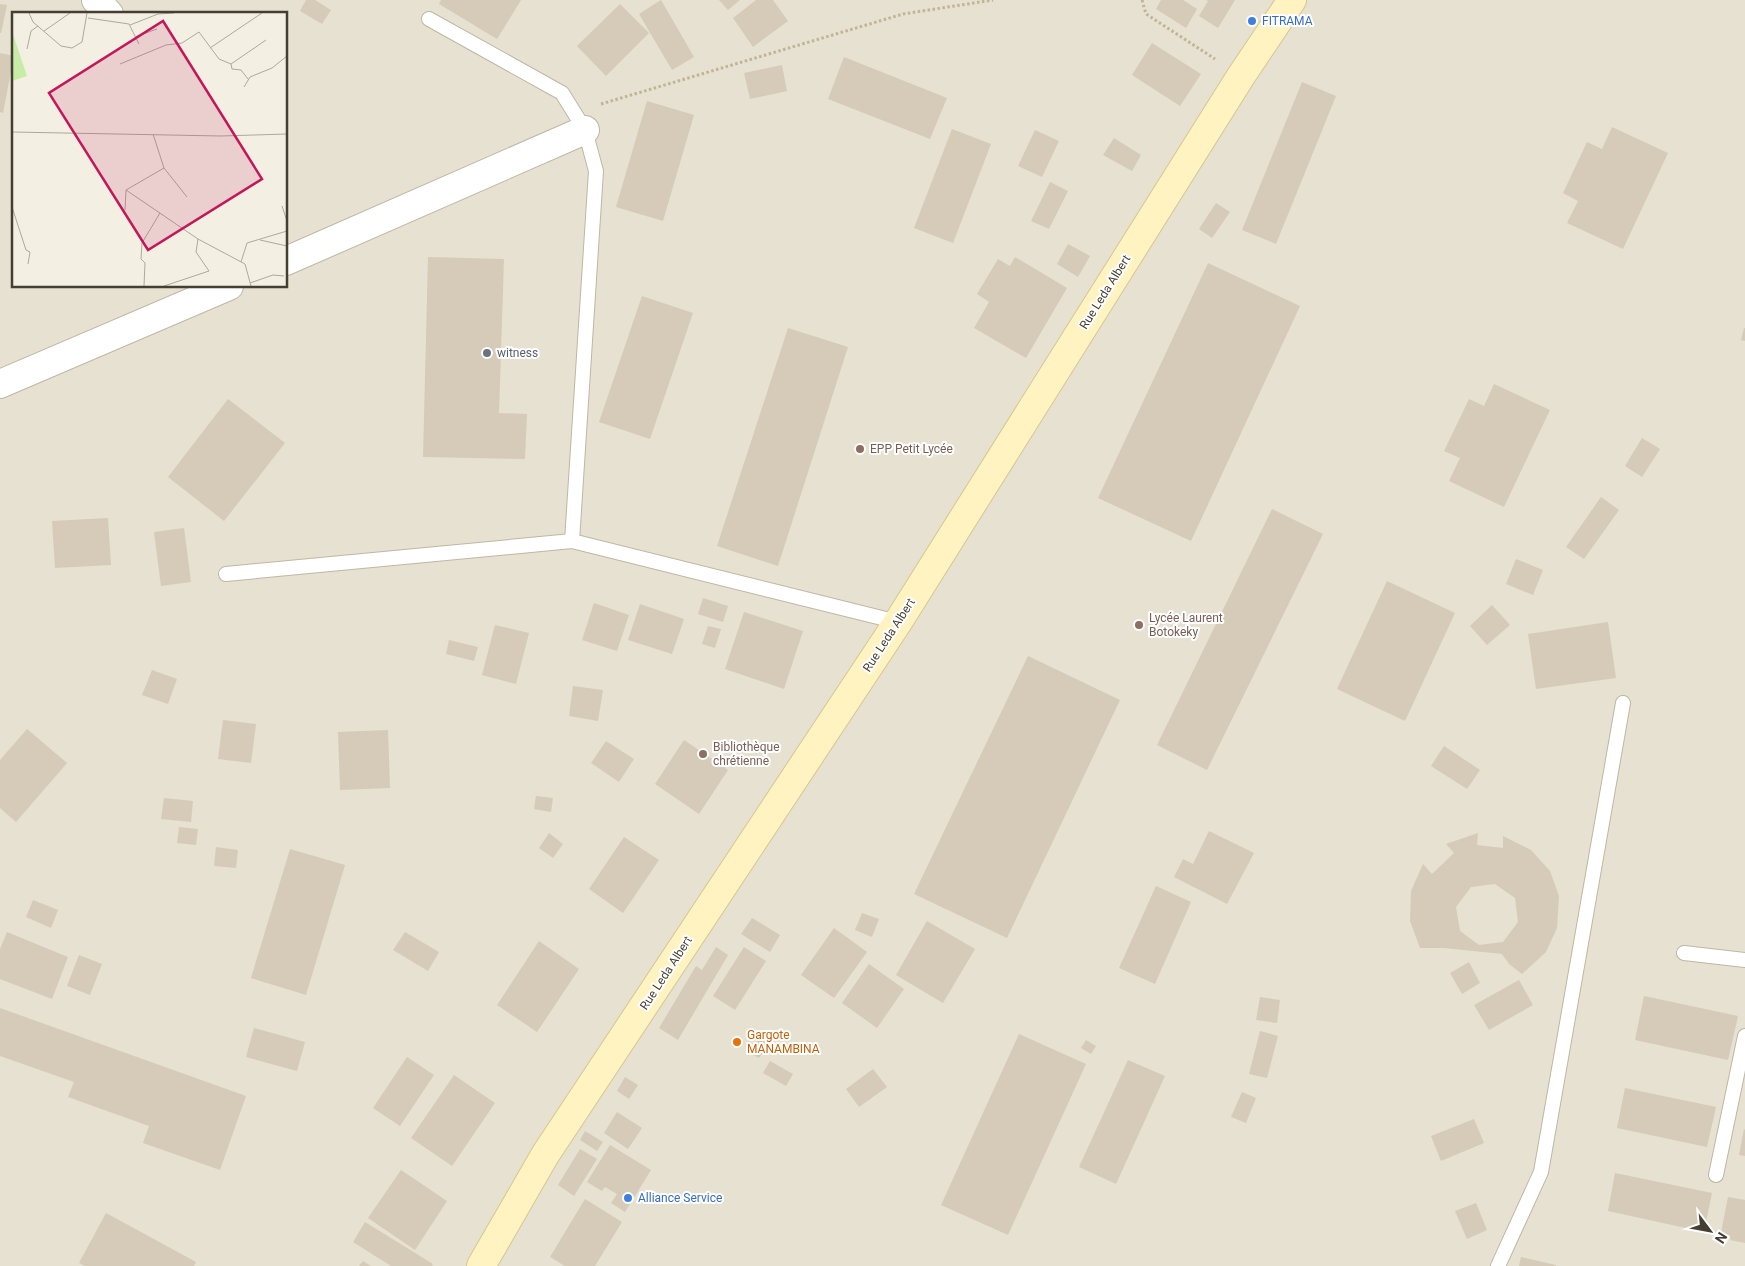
<svg xmlns="http://www.w3.org/2000/svg" width="1745" height="1266" font-family="Roboto,sans-serif">
<style>
.residential{fill:#e7e1d1;fill-rule:evenodd}
.building{fill:#d5cbb8;fill-rule:evenodd}
.lines{fill:none;stroke-linecap:round;stroke-linejoin:round}
.lane-casing{stroke:#bfb7a5;stroke-width:16}
.street-casing{stroke:#bfb7a5;stroke-width:30}
.secondary-casing{stroke:#d6c78f;stroke-width:30}
.path{stroke:#c1b495;stroke-width:3;stroke-dasharray:2.5 2.5;stroke-linecap:butt}
.lane{stroke:#fff;stroke-width:14}
.street{stroke:#fff;stroke-width:28}
.secondary{stroke:#fff3c1;stroke-width:28}
.shop-dot{fill:#3f7fe0;stroke:#fff;stroke-width:2}
.worship-dot{fill:#6b7280;stroke:#fff;stroke-width:2}
.education-dot{fill:#8d6e63;stroke:#fff;stroke-width:2}
.food-dot{fill:#e8710a;stroke:#fff;stroke-width:2}
.labels{text-anchor:middle;dominant-baseline:central;stroke-width:4;stroke-linejoin:round;paint-order:stroke}
.shop-label{font-size:12px;fill:#366cbe;stroke:#fff;text-anchor:start}
.street-label{font-size:12px;fill:#453f33;stroke:#fff}
.worship-label{font-size:12px;fill:#5b616d;stroke:#fff;text-anchor:start}
.education-label{font-size:12px;fill:#785e54;stroke:#fff;text-anchor:start}
.food-label{font-size:12px;fill:#c56008;stroke:#fff;text-anchor:start}
.inset-road{fill:none;stroke:#ada99d;stroke-width:1}
.view{fill:#c2185b;fill-opacity:0.15;stroke:#c2185b;stroke-width:2.5}
.inset-edge{fill:none;stroke:#453f33;stroke-width:2.5}
</style>
<rect width="100%" height="100%" fill="#f3efe3"/>
<!-- residential -->
<path class="residential" d="M0 0H1745V1266H0ZM14 14H286V286H14Z"/>
<!-- building -->
<g class="building">
<path d="M306 0H315L331 10 322 24 300 11Z"/>
<path d="M441 0H521L497 39 439 4Z"/>
<path d="M661 0 694 57 672 70 639 14Z"/>
<path d="M719 0H740L728 10Z"/>
<path d="M756 0H773L788 21 753 47 733 18Z"/>
<path d="M1161 0H1183L1197 9 1186 28 1156 9Z"/>
<path d="M1206 0H1235L1218 28 1199 16 1208 1Z"/>
<path d="M0 4 7 5 1 33H0Z"/>
<path d="M620 4 649 33 606 76 577 46Z"/>
<path d="M1152 43 1201 74 1180 106 1132 75Z"/>
<path d="M0 53 14 56 3 113 0 112Z"/>
<path d="M844 57 947 98 930 139 828 99Z"/>
<path d="M782 65 787 91 750 99 744 73Z"/>
<path d="M1302 82 1336 96 1276 244 1242 230Z"/>
<path d="M647 101 694 115 663 221 616 207Z"/>
<path d="M1612 127 1668 153 1623 249 1567 223 1578 201 1563 193 1587 142 1602 149Z"/>
<path d="M952 129 991 144 953 243 914 228Z"/>
<path d="M1035 130 1059 141 1042 177 1018 166Z"/>
<path d="M1114 138 1141 155 1132 171 1103 155Z"/>
<path d="M1050 182 1068 191 1049 229 1031 221Z"/>
<path d="M1216 203 1230 212 1212 238 1199 229Z"/>
<path d="M1068 244 1090 256 1078 277 1057 264Z"/>
<path d="M428 257 504 259 499 413 527 414 525 459 423 457Z"/>
<path d="M1015 257 1067 288 1026 358 974 328 989 302 977 294 998 259 1010 266Z"/>
<path d="M1208 263 1300 306 1191 541 1098 498Z"/>
<path d="M642 296 693 313 650 439 599 422Z"/>
<path d="M788 328 848 347 778 566 717 546Z"/>
<path d="M1744 328H1745V341L1741 340Z"/>
<path d="M1494 384 1550 410 1504 507 1449 481 1460 458 1444 451 1469 399 1484 406Z"/>
<path d="M228 399 285 443 224 521 168 477Z"/>
<path d="M1642 438 1660 449 1642 477 1625 466Z"/>
<path d="M1601 497 1619 510 1584 559 1566 547Z"/>
<path d="M1272 509 1323 534 1207 770 1157 745Z"/>
<path d="M108 518 111 565 55 568 52 521Z"/>
<path d="M184 528 191 582 161 586 154 532Z"/>
<path d="M1516 559 1543 570 1533 595 1506 584Z"/>
<path d="M1387 581 1455 613 1405 721 1337 689Z"/>
<path d="M703 598 728 606 723 622 698 614Z"/>
<path d="M594 603 629 615 617 651 582 640Z"/>
<path d="M640 604 684 619 672 654 628 640Z"/>
<path d="M1492 605 1510 625 1487 645 1470 626Z"/>
<path d="M744 612 803 631 784 689 725 669Z"/>
<path d="M1608 622 1616 678 1536 689 1528 634Z"/>
<path d="M495 625 529 633 516 684 482 675Z"/>
<path d="M708 626 721 629 715 648 702 644Z"/>
<path d="M449 640 478 647 474 661 446 654Z"/>
<path d="M1028 656 1120 700 1007 938 914 894Z"/>
<path d="M152 670 177 679 168 704 142 695Z"/>
<path d="M573 686 603 690 598 721 569 716Z"/>
<path d="M223 720 256 724 251 763 218 759Z"/>
<path d="M27 729 67 763 16 822 0 808V760Z"/>
<path d="M388 730 390 788 340 790 338 732Z"/>
<path d="M684 740 728 770 699 814 655 784Z"/>
<path d="M606 741 634 759 619 782 591 763Z"/>
<path d="M1444 746 1480 770 1467 789 1431 766Z"/>
<path d="M536 796 553 798 551 812 534 809Z"/>
<path d="M164 798 193 801 191 822 161 819Z"/>
<path d="M179 827 198 829 196 845 177 843Z"/>
<path d="M1209 831 1254 853 1227 904 1174 877 1183 859 1193 864Z"/>
<path d="M549 833 563 844 553 858 539 848Z"/>
<path d="M1478 833 1477 845 1503 848V836L1531 850 1550 871 1559 896 1557 928 1546 952 1522 974 1509 964 1502 954 1444 948H1420L1410 921 1411 891 1423 864 1432 874 1454 853 1446 844ZM1495 884 1515 898 1518 922 1503 942 1479 945 1460 931 1456 907 1471 887Z"/>
<path d="M624 837 659 860 623 913 589 889Z"/>
<path d="M216 847 238 850 236 868 214 866Z"/>
<path d="M290 849 345 865 306 995 251 978Z"/>
<path d="M1156 886 1191 902 1155 984 1119 968Z"/>
<path d="M33 900 58 910 51 928 26 917Z"/>
<path d="M862 913 879 919 872 937 855 930Z"/>
<path d="M752 918 780 935 770 952 741 934Z"/>
<path d="M927 921 975 949 943 1003 896 975Z"/>
<path d="M834 928 867 952 834 998 801 975Z"/>
<path d="M7 932 68 957 52 999 0 979V949Z"/>
<path d="M405 932 439 952 428 971 393 950Z"/>
<path d="M539 941 579 969 537 1032 497 1005Z"/>
<path d="M716 947 728 955 678 1040 659 1028 696 966 702 970Z"/>
<path d="M744 947 766 961 735 1010 713 996Z"/>
<path d="M79 955 102 964 90 995 67 986Z"/>
<path d="M1469 962 1480 983 1462 994 1450 973Z"/>
<path d="M869 964 904 989 877 1028 842 1003Z"/>
<path d="M1519 980 1533 1005 1489 1030 1474 1005Z"/>
<path d="M1644 996 1738 1016 1728 1060 1635 1040Z"/>
<path d="M1260 997 1280 1000 1277 1023 1256 1020Z"/>
<path d="M0 1008 246 1096 220 1170 143 1143 149 1126 68 1097 74 1082 0 1056Z"/>
<path d="M254 1028 305 1042 297 1071 246 1057Z"/>
<path d="M1260 1031 1278 1036 1267 1078 1249 1074Z"/>
<path d="M1019 1034 1086 1064 1008 1235 941 1205Z"/>
<path d="M759 1037 769 1043 759 1058 750 1053Z"/>
<path d="M1086 1040 1096 1046 1091 1054 1081 1048Z"/>
<path d="M407 1057 434 1075 400 1126 373 1108Z"/>
<path d="M1128 1060 1165 1076 1116 1184 1079 1167Z"/>
<path d="M770 1061 793 1074 786 1086 763 1073Z"/>
<path d="M873 1069 887 1087 859 1107 846 1089Z"/>
<path d="M454 1075 495 1103 452 1166 411 1138Z"/>
<path d="M625 1077 638 1085 629 1099 617 1091Z"/>
<path d="M1625 1088 1716 1107 1707 1147 1617 1128Z"/>
<path d="M1242 1092 1256 1098 1246 1123 1231 1117Z"/>
<path d="M617 1112 642 1128 628 1149 604 1133Z"/>
<path d="M1474 1119 1484 1143 1441 1161 1431 1136Z"/>
<path d="M1744 1129 1745 1130V1156L1739 1155Z"/>
<path d="M585 1131 603 1142 597 1151 580 1140Z"/>
<path d="M610 1145 651 1170 625 1212 611 1203 617 1194 605 1187 602 1191 587 1182Z"/>
<path d="M580 1149 597 1159 574 1196 558 1185Z"/>
<path d="M401 1170 447 1201 415 1250 368 1218Z"/>
<path d="M1615 1173 1712 1193 1704 1232 1608 1211Z"/>
<path d="M1728 1197 1745 1200V1243L1720 1238Z"/>
<path d="M585 1199 622 1222 595 1266H565L550 1257Z"/>
<path d="M1476 1203 1487 1230 1467 1239 1455 1211Z"/>
<path d="M106 1213 196 1262 194 1266H85L79 1263Z"/>
<path d="M365 1222 433 1264 432 1266H391L353 1242Z"/>
<path d="M1521 1257 1556 1265V1266H1519Z"/>
<path d="M363 1261 371 1266H359Z"/>
</g>
<g class="lines">
<!-- lane casing -->
<g class="lane-casing">
<g id="lane">
<path d="M429 19 562 93 585 130 596 171 572 541"/>
<path d="M226 574 572 541 898 622"/>
<path d="M1684 953 1745 960"/>
<path d="M1716 1175 1745 1036"/>
<path d="M1498 1266 1541 1172 1623 703"/>
</g>
</g>
<!-- street casing -->
<g class="street-casing">
<g id="street">
<path d="M96 0 109 14"/>
<path d="M286 261 585 130"/>
<path d="M0 384 229 286"/>
</g>
</g>
<!-- secondary casing -->
<g class="secondary-casing">
<path id="secondary" d="M481 1266 545 1155 898 622 1241 76 1292 0"/>
</g>
<!-- path -->
<g class="path">
<path d="M1142 0 1146 14 1215 59"/>
<path d="M601 104 903 14 993 0"/>
</g>
<!-- lane -->
<use href="#lane" class="lane"/>
<!-- street -->
<use href="#street" class="street"/>
<!-- secondary -->
<use href="#secondary" class="secondary"/>
</g>
<!-- markers -->
<g class="shop-dot">
<circle cx="1252" cy="21" r="5"/>
<circle cx="628" cy="1198" r="5"/>
</g>
<circle class="worship-dot" cx="487" cy="353" r="5"/>
<g class="education-dot">
<circle cx="860" cy="449" r="5"/>
<circle cx="1139" cy="625" r="5"/>
<circle cx="703" cy="754" r="5"/>
</g>
<circle class="food-dot" cx="737" cy="1042" r="5"/>
<g class="labels">
<!-- shop labels -->
<g class="shop-label">
<text x="1262" y="21">FITRAMA</text>
<text x="638" y="1198">Alliance Service</text>
</g>
<!-- street labels -->
<g class="street-label">
<text transform="translate(1105 292) rotate(-58)">Rue Leda Albert</text>
<text transform="translate(889 635) rotate(-57)">Rue Leda Albert</text>
<text transform="translate(666 973) rotate(-57)">Rue Leda Albert</text>
</g>
<!-- worship labels -->
<g class="worship-label">
<text x="497" y="353">witness</text>
</g>
<!-- education labels -->
<g class="education-label">
<text x="870" y="449">EPP Petit Lycée</text>
<text x="1149" y="618">Lycée Laurent<tspan x="1149" dy="14">Botokeky</tspan></text>
<text x="713" y="747">Bibliothèque<tspan x="713" dy="14">chrétienne</tspan></text>
</g>
<!-- food labels -->
<g class="food-label">
<text x="747" y="1035">Gargote<tspan x="747" dy="14">MANAMBINA</tspan></text>
</g>
</g>
<!-- overview -->
<g transform="translate(12 12)">
<rect width="275" height="275" fill="#f3efe3"/>
<path d="M0 19 15 64 0 69Z" fill="#c9eba8"/>
<path class="inset-road" d="M17 1 21 10 49 34 60 36 70 30 75 1M76 6 117 12 127 32M118 13 146 2 162 1M32 19 58 1M123 25 145 17M198 36 250 1M15 37 19 19 26 14M108 52 154 33 170 31 187 20 207 47 219 52 254 28M219 52 220 57 229 58 236 67M232 75 238 65 260 56 275 44M0 120 209 124 275 122M141 122 152 156 175 185M114 178 186 227 233 252 239 274M270 194 275 209M0 195 14 238 18 240 16 252M113 198 114 178 152 156M248 228 275 234M229 250 235 231 275 219M238 271 261 263 272 264M132 274 133 251 129 247 130 231 148 201M152 274 197 259 184 240 186 227"/>
<path class="view" d="M151 9 250 167 136 238 37 81Z"/>
<rect width="275" height="275" class="inset-edge"/>
</g>
<!-- north arrow -->
<g transform="translate(1710 1231) rotate(122)" stroke="#ffffff" stroke-width="4" paint-order="stroke">
<path d="M0-4L9 19L0 12L-9 19Z" fill="#453f33"/>
<text y="-8" font-size="14" font-weight="bold" text-anchor="middle" fill="#453f33">N</text>
</g>
</svg>
